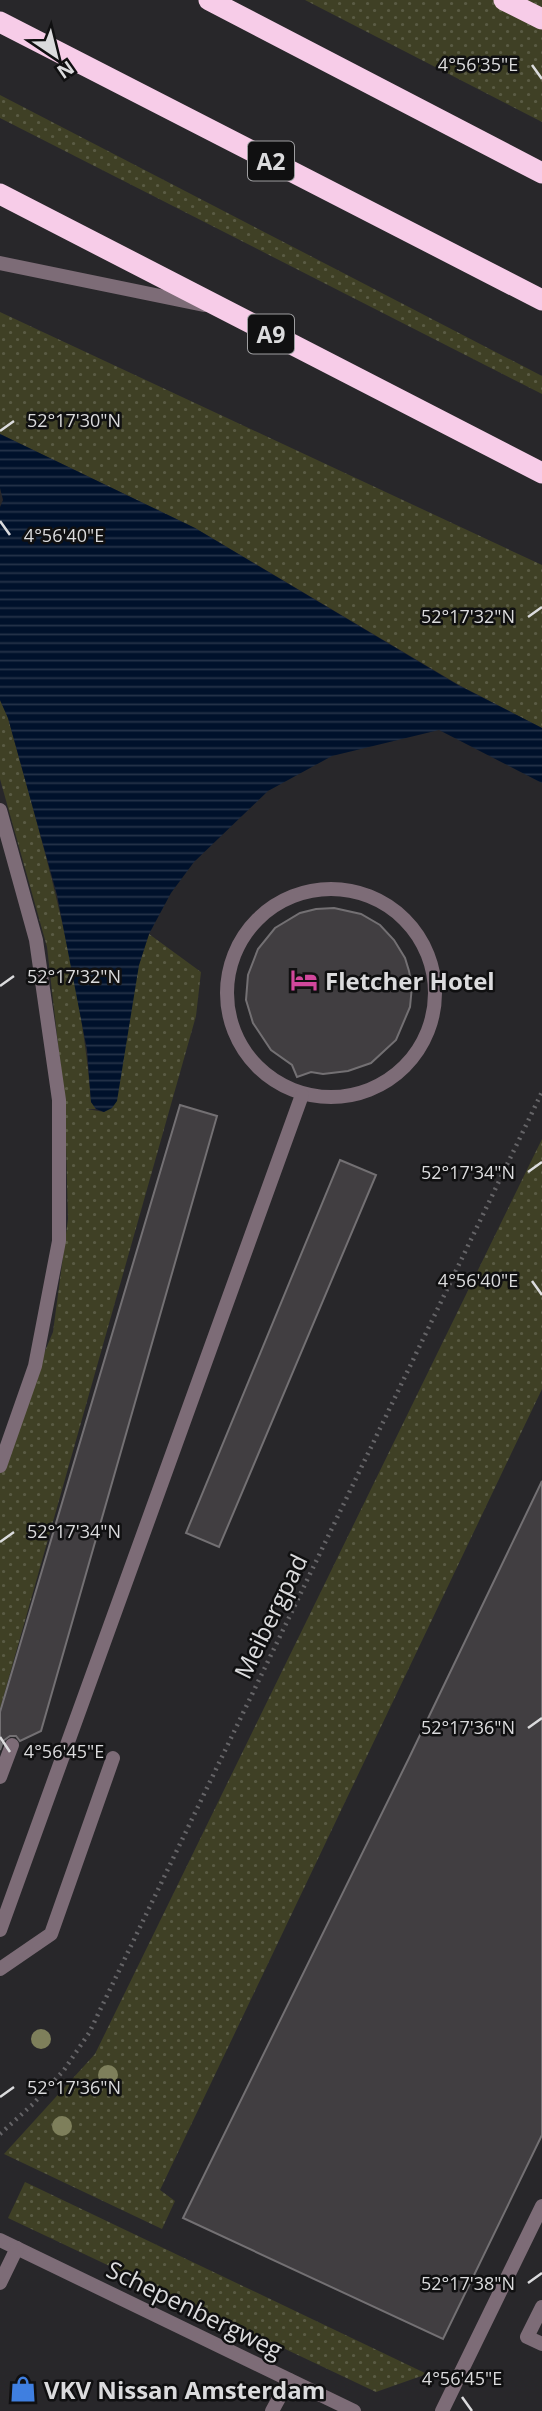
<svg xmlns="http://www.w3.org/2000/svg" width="542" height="2411" font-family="'Open Sans',sans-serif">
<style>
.grass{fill:url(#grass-dots)}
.water{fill:url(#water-rules)}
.building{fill:#413e41;stroke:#737073;stroke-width:2}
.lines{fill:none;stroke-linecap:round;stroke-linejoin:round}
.path{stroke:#656467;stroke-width:4.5;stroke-dasharray:2 5;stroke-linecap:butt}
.lane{stroke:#7d6c77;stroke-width:14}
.street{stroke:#7d6c77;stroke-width:14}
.highway{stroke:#f7cce8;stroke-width:21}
.tree{fill:#7e7f5b}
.ticks{fill:none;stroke:#dbdbdd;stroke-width:2.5}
.labels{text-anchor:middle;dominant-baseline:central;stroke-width:5;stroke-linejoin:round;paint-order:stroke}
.shield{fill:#101011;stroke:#9e9ea0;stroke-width:2}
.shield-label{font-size:23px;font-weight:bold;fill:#dbdbdd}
.poi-label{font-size:24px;font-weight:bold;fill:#dbdbdd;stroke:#101011;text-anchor:start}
.street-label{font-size:24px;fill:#dbdbdd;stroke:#101011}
.ticks-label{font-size:18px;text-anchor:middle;fill:#dbdbdd;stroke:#101011;stroke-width:5;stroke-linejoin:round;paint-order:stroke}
</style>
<defs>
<pattern id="grass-dots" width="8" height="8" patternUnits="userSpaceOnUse" patternTransform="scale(1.75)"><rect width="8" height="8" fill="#3f4025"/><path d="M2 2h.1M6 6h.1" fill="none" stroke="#5a5b44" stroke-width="1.8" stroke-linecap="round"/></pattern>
<pattern id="water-rules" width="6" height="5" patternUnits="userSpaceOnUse" patternTransform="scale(1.75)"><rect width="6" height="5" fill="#00112b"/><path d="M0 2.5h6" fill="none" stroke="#253349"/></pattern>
</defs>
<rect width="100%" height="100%" fill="#28272a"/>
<!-- grass -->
<g class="grass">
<path d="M305 0H542V122Z"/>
<path d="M0 95 542 376V394L0 118Z"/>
<path d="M0 312 542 565V728L459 685 195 528 0 434Z"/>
<path d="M0 700 8 718C43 845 81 971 91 1102L96 1109H87L104 1112 139 965 149 934 201 972 196 1016 0 1709V1458L53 1332 68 1219 65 1106 47 947 0 779Z"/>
<path d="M542 1139V1389L160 2190 175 2201 162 2229 4 2154 95 2054Z"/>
<path d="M25 2182 427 2374 376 2392 8 2218Z"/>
</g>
<!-- water -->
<path class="water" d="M0 434 195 528 458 685 542 728V783L439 730 332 756 268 791 194 862 171 893 149 934 139 965 117 1101 112 1108 104 1112 96 1109 91 1102 87 1050 57 895 8 718 0 700V507L3 500 0 488Z"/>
<!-- building -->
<g class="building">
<path d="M334 908 361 914 380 925 394 940 405 958 409 971 412 986 410 1007 396 1040 371 1063 348 1071 323 1074 311 1072 297 1077 292 1065 271 1050 253 1023 246 1000 248 975 258 949 275 928 300 913 316 909Z"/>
<path d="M180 1105 217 1116 41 1731 20 1741 16 1736H10L3 1741 0 1750V1712Z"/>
<path d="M340 1160 376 1175 219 1547 186 1533Z"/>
<path d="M542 1481V2135L443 2339 183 2218 409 1758Z"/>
</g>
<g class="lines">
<!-- path -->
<path class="path" d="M0 2134 33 2104 64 2070 89 2033 542 1092"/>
<!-- lane -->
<g class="lane">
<path d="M0 263 204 305"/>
<path d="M0 810 36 940 59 1100V1241L35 1366 0 1466"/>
<circle cx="331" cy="993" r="104"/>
<path d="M0 1777 12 1745"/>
<path d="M0 1930 302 1095"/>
<path d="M0 1969 51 1934 113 1758"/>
<path d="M542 2307 527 2337 542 2344"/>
<path d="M272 2411 289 2380"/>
<path d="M442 2411 542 2206"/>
</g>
<!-- street -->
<g class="street">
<path d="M0 2240 354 2411"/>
<path d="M0 2283 17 2248"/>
</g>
<!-- highway -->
<g class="highway">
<path d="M209 0 542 173"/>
<path d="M504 0 542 19"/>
<path d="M0 22 542 300"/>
<path d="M0 194 542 473"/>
</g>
</g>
<!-- trees -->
<g class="tree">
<circle cx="41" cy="2039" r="10"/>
<circle cx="108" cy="2075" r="10"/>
<circle cx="62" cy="2126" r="10"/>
</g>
<!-- ticks -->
<path class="ticks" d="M532 65 542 79M0 431 14 421M0 521 10 535M528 617 542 607M0 986 14 976M528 1172 542 1162M532 1281 542 1295M0 1542 14 1532M528 1728 542 1718M0 1737 10 1752M0 2097 14 2087M528 2283 542 2273M462 2397 472 2411"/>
<!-- icons -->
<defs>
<g id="hotel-bare" transform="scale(2.1)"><path d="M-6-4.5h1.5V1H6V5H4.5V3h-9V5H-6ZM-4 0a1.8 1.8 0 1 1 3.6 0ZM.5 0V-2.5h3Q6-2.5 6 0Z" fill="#d1479c" stroke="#101011" stroke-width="2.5" paint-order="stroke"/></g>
<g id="shop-bare" transform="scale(2.1)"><path d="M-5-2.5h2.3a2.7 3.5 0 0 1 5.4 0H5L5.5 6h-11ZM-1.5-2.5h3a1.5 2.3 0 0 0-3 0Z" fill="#3f7fe0" stroke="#101011" stroke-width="2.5" paint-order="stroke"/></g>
</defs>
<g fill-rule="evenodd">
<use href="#hotel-bare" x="304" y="980"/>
<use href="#shop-bare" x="23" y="2389"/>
</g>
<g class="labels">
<!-- shield labels -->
<g class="shield">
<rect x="248" y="141.5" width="46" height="39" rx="5"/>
<rect x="248" y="314.5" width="46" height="39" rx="5"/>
</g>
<g class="shield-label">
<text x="271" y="161">A2</text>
<text x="271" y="334">A9</text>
</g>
<!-- poi labels -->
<g class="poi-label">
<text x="325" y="980">Fletcher Hotel</text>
<text x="44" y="2389">VKV Nissan Amsterdam</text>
</g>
<!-- street labels -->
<g class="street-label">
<text transform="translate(270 1616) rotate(-64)">Meibergpad</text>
<text transform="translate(195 2309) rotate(26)">Schepenbergweg</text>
</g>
</g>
<g class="ticks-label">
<text x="478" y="71">4°56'35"E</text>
<text x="74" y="427">52°17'30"N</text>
<text x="64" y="542">4°56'40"E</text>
<text x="468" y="623">52°17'32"N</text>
<text x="74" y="983">52°17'32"N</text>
<text x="468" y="1179">52°17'34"N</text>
<text x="478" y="1287">4°56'40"E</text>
<text x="74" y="1538">52°17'34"N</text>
<text x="468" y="1734">52°17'36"N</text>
<text x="64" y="1758">4°56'45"E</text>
<text x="74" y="2094">52°17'36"N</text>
<text x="468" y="2290">52°17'38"N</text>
<text x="462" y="2385">4°56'45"E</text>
</g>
<!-- north arrow -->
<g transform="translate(56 56) rotate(145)" stroke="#101011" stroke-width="5" paint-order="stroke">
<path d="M0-5L12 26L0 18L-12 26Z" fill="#dbdbdd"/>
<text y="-10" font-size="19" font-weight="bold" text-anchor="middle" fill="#dbdbdd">N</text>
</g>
</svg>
